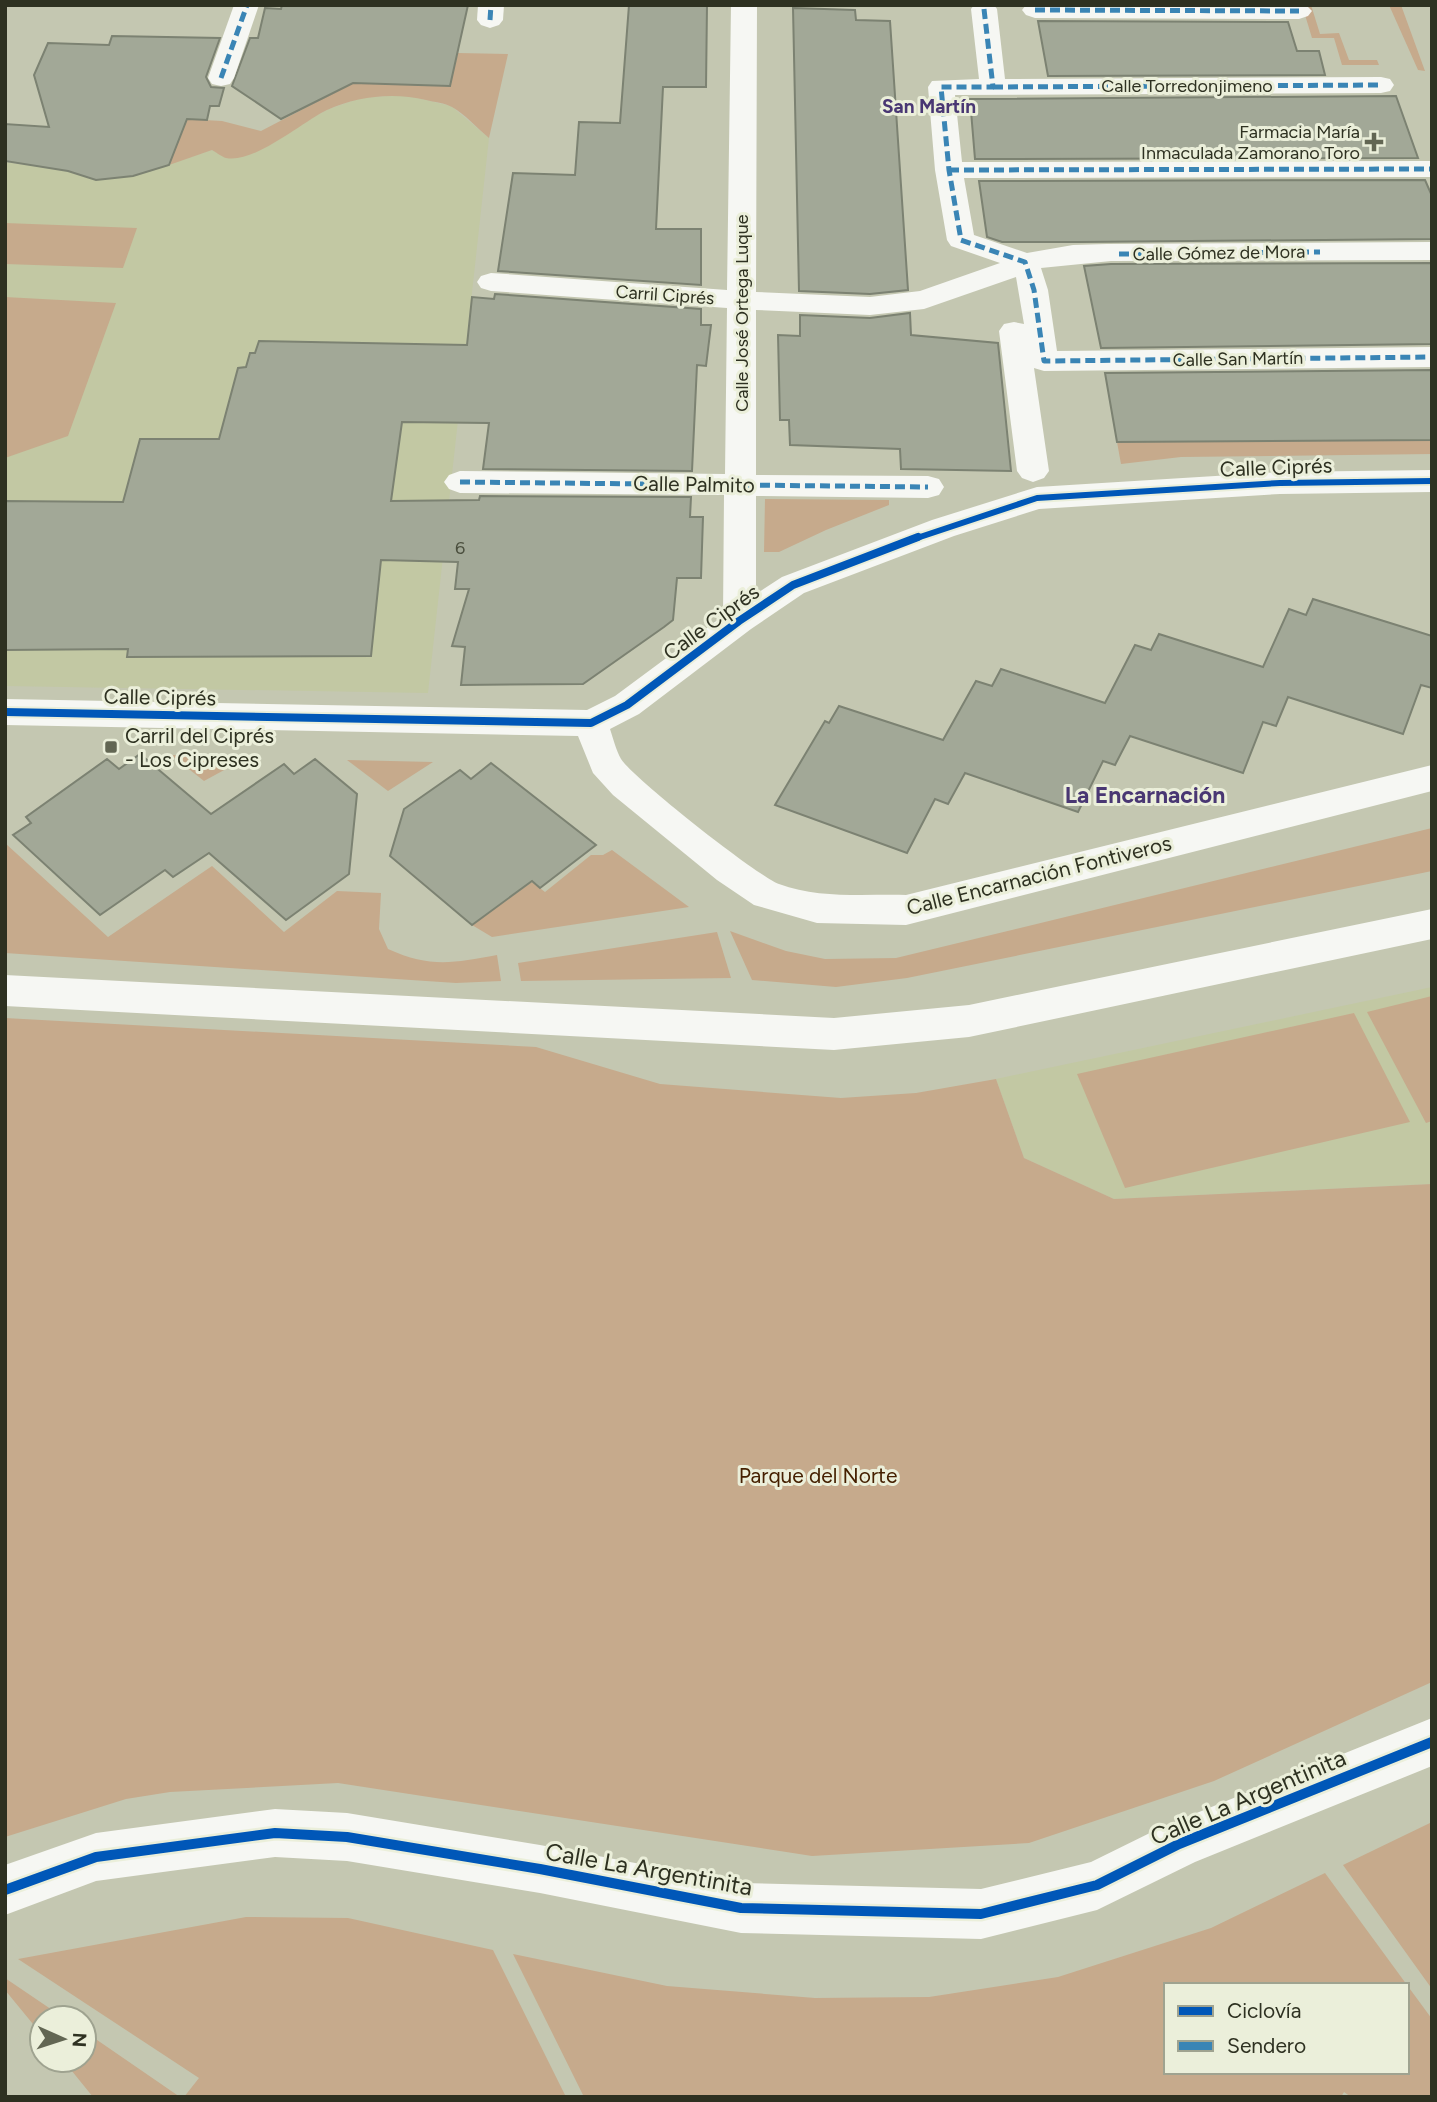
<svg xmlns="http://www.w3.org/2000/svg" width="1437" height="2102" font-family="Figtree,sans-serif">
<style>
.built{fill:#c2c8a3}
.green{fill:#c6aa8c}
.building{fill:#a2a897;stroke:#7c8272;stroke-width:2}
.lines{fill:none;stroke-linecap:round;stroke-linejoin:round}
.minor{fill:#f6f7f3;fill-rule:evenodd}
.quiet{stroke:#3a85b5;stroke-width:5;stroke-dasharray:10 5;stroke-linecap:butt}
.cycleway-far2-casing{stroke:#ebefda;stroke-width:10}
.cycleway-far1-casing{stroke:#ebefda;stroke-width:12}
.cycleway-casing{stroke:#ebefda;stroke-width:15}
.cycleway-far2{stroke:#0057b8;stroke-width:6}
.cycleway-far1{stroke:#0057b8;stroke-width:8}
.cycleway{stroke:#0057b8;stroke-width:10}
.poi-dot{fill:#626653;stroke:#ebefda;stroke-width:2.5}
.labels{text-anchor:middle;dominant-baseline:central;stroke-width:6;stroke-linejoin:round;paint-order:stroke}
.far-street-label{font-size:18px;fill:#2e3121;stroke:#ebefda}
.far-poi-label{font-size:18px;fill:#2e3121;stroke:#ebefda;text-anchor:end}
.number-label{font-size:18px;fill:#4b4f3e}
.far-neighbourhood-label{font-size:19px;font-weight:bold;fill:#493773;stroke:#ebefda}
.street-label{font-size:21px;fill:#2e3121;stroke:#ebefda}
.poi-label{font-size:21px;fill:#2e3121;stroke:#ebefda;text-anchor:start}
.park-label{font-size:21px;fill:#452001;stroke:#ebefda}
.neighbourhood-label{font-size:23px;font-weight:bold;fill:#493773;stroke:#ebefda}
.near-street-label{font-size:24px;fill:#2e3121;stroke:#ebefda}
</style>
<rect width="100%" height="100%" fill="#c4c7b1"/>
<!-- built -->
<g class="built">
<path d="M387 96H409L451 106 489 138 428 693 5 686V162L68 171 96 180 133 176 212 150 227 158 280 139 297 126 329 109 361 98Z"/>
<path d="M1432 987V1184L1114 1199 1024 1158 996 1079Z"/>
</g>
<!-- green -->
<g class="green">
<path d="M1302 5H1311L1320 34 1339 33 1349 60H1377L1379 65H1342L1334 38H1312Z"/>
<path d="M1389 5H1401L1425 71 1418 70Z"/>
<path d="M458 53 508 54 489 138C477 128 465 114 452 107 445 103 434 102 426 100 393 92 358 96 327 110 302 122 254 164 226 158 222 157 216 152 212 150L169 165 187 119 222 121 261 131 353 83 450 86Z"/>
<path d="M5 223 137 228 123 268 5 264Z"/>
<path d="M5 297 116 303 68 436 5 458Z"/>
<path d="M1432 440V454L1181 457 1121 464 1117 442Z"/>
<path d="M765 499 889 500V505L826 530 779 552H764Z"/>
<path d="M171 755 248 757 204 781Z"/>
<path d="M347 760 433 762 388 791Z"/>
<path d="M1432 828V871L907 978 836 987 752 980 730 931 786 951 825 959 896 958Z"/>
<path d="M5 843 108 937 212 866 284 932 337 891 381 893 379 929 388 949C430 968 453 963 497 955L501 981 456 983 5 953Z"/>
<path d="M612 850 689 907 492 937 472 925 532 882 545 892 591 855H603Z"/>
<path d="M717 932 731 978 521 981 518 963Z"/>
<path d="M1432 996V1121L1426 1123 1367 1012Z"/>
<path d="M1354 1013 1410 1122 1125 1188 1077 1074Z"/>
<path d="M5 1018 536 1047 660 1084 841 1098 916 1093 996 1079 1024 1158 1114 1199 1432 1184V1682L1214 1781 1029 1843 812 1856 338 1783 170 1792 126 1799 5 1837Z"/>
<path d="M1432 1822V1989L1343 1865Z"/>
<path d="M1325 1873 1407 1985H1166V2072H1407V1985L1432 2019V2097H1351L1344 2092 1341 2097H584L513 1954 667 1986 815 1998 929 1997 1058 1977 1211 1928Z"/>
<path d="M246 1917 348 1918 493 1950 566 2097H184L199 2078 18 1959Z"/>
<path d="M5 1978 64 2018H42V2035L5 1990Z"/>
<path d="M84 2031 180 2097H93L63 2060H84Z"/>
</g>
<!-- building -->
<g class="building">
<path d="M282 5H468L450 86 353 83 281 119 232 86 250 38H258L265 8 281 9Z"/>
<path d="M629 5H707L706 87H663L656 229H701V285L498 271 513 173 575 175 579 122 620 123Z"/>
<path d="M793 8 855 10 856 20 890 21 908 290 870 294 799 291Z"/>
<path d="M1038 21 1288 22 1297 51H1319L1325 75 1048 76Z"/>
<path d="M112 36 220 38 206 77 211 87 224 88 219 106H210L207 120 187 119 169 165 133 176 96 180 68 171 5 161V124L49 127 34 75 48 43 109 45Z"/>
<path d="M1396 96 1418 158 975 159 970 99Z"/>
<path d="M1425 180 1432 196V239L1080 242H1002L987 237 979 181Z"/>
<path d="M1432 263V344L1101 348 1084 266 1111 264Z"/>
<path d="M495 294 701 309V325H711L706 366 697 365 692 471 483 469 489 423 402 422 391 501 479 500 480 496 691 497 690 517H703L701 578H677L673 620 664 627 583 684 461 685 465 647 452 646 469 589H455L458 562 381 560 371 656 127 657 128 649 5 650V501L123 502 140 439H219L238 368 246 367 250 353H255L259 341 467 345 472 297 494 299Z"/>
<path d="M910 313 911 335 998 343 1011 471 901 469 900 449 790 445 789 420H780L778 335 800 336V315L870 318Z"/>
<path d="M1432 370V440L1117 442 1105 373Z"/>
<path d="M1313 599 1432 636V688L1421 685 1403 734 1288 697 1276 726 1263 722 1243 773 1130 736 1115 765 1103 761 1078 812 965 773 948 804 935 799 907 853 775 805 825 721 829 723 839 706 943 740 976 681 992 686 1001 669 1105 703 1135 645 1151 650 1159 634 1263 667 1289 609 1306 615Z"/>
<path d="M140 754 211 814 284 764 294 774 315 759 357 794 349 874 286 920 209 853 173 877 165 870 100 915 13 835 31 823 26 817 107 759 119 769Z"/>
<path d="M491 763 596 845 540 888 532 881 472 925 390 856 404 809 460 770 471 779Z"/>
</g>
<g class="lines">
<!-- minor -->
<g class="minor">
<path d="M234 5H259L234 78 230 84 221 86 212 84 208 78Z"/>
<path d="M478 5H504L503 20 499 25 490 28 481 25 477 20Z"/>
<path d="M731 5H757L756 292 870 297 920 291 1000 263 951 246 947 240 935 170 928 87 932 81 979 79 971 9 974 5H994L997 9 1005 79 1381 77 1390 79 1394 85 1390 91 1381 93 955 95 962 162 1432 161V177L964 178 974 235 1027 253 1073 245 1107 244 1432 242V260L1111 261 1041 268 1048 290 1057 351 1432 347V367L1044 371 1034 368 1049 471 1044 478 1033 482 1022 478 1017 471 999 331 1004 324 1014 322 1024 324 1016 277 924 309 870 315 756 310V475L928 476 939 479 944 487 939 495 928 498 756 496V594L782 577 932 520 1037 487 1280 472 1432 470V492L1280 494 1039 509 954 536 804 593 751 629 639 714 610 729C613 738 616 750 621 759 634 779 756 875 779 884 819 899 864 894 906 895L1432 765V791L906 925 817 923 754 905 717 880 613 795 593 773 578 736 5 725V699L587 710 615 696 723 616 724 495 460 493 449 489 444 482 449 475 460 471 725 474 727 308 491 291 481 288 477 282 481 276 491 273 727 290Z"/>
<path d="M1026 5H1306L1312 11 1308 16 1299 19 1035 18 1026 15 1022 10Z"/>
<path d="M1432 909V939L969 1037 834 1050 5 1006V975L834 1018 969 1005Z"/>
<path d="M1432 1718V1766L1195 1862 1097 1910 981 1939 741 1933 540 1893 347 1861 275 1857 96 1881 5 1915V1865L96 1833 275 1809 347 1813 540 1845 741 1883 981 1889 1091 1862 1162 1827Z"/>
</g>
<!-- quiet -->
<g class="quiet">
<path d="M984 9 993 87H941L949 170 961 240 1025 262 1034 290 1044 361 1432 357"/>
<path d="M1035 10 1299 11"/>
<path d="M490 20 491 5"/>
<path d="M221 78 247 5"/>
<path d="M993 87 1381 85"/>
<path d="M949 170 1432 169"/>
<path d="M1119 254 1320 252"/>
<path d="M460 482 928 487"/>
</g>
<!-- cycleway-far2 casing -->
<g class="cycleway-far2-casing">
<path id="cycleway-far2" d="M914 539 1037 498 1280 483 1432 481"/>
</g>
<!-- cycleway-far1 casing -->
<g class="cycleway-far1-casing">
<path id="cycleway-far1" d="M5 712 591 723 627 705 739 621 793 585 918 537"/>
</g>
<!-- cycleway casing -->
<g class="cycleway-casing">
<path id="cycleway" d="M5 1890 96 1857 275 1833 347 1837 540 1869 741 1908 981 1914 1097 1885 1179 1844 1432 1742"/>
</g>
<!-- cycleway-far2 -->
<use href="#cycleway-far2" class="cycleway-far2"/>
<!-- cycleway-far1 -->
<use href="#cycleway-far1" class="cycleway-far1"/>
<!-- cycleway -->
<use href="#cycleway" class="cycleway"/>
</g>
<!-- markers -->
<g class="poi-dot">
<path d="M1370.5 131.5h7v7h7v7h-7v7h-7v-7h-7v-7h7z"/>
<rect x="104" y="740" width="14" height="14" rx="3.5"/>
</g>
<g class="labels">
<!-- far-street labels -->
<g class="far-street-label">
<text x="1187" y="86">Calle Torredonjimeno</text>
<text transform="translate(1219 253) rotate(-1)">Calle Gómez de Mora</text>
<text transform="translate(665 295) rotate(4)">Carril Ciprés</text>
<text transform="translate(742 313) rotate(-90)">Calle José Ortega Luque</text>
<text transform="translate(1238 359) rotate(-1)">Calle San Martín</text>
</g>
<!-- far-poi labels -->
<g class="far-poi-label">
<text x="1360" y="132">Farmacia María<tspan x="1360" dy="21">Inmaculada Zamorano Toro</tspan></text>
</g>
<!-- number labels -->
<g class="number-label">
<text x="460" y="548">6</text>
</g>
<!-- far-neighbourhood labels -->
<g class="far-neighbourhood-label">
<text x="929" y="106">San Martín</text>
</g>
<!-- street labels -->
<g class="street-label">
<text transform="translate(1276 467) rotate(-2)">Calle Ciprés</text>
<text transform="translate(694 484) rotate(1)">Calle Palmito</text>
<text transform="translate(711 622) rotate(-36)">Calle Ciprés</text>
<text transform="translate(160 697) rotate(1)">Calle Ciprés</text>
<text transform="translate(1039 875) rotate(-14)">Calle Encarnación Fontiveros</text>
</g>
<!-- poi labels -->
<g class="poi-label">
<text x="125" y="735">Carril del Ciprés<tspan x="125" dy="24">- Los Cipreses</tspan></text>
</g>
<!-- park labels -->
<g class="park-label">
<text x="818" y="1475">Parque del Norte</text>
</g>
<!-- neighbourhood labels -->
<g class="neighbourhood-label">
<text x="1145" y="795">La Encarnación</text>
</g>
<!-- near-street labels -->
<g class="near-street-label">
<text transform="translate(1248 1797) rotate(-23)">Calle La Argentinita</text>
<text transform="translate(649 1869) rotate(10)">Calle La Argentinita</text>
</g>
</g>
<!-- border -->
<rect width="1437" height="2102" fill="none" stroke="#2e3121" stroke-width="14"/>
<!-- legend -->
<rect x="1164" y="1983" width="245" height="91" fill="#ebefda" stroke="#9fa390" stroke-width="2"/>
<rect x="1178" y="2006" width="35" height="10" fill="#0057b8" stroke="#9fa390" stroke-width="2"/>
<text x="1227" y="2018" font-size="21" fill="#2e3121">Ciclovía</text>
<rect x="1178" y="2041" width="35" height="10" fill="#3a85b5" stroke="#9fa390" stroke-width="2"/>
<text x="1227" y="2053" font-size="21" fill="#2e3121">Sendero</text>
<!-- north arrow -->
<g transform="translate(63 2039) rotate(93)"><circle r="33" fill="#ebefda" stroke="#9fa390" stroke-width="2"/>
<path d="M0-5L12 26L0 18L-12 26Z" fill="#626653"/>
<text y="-10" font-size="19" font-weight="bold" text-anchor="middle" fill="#2e3121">N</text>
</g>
</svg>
